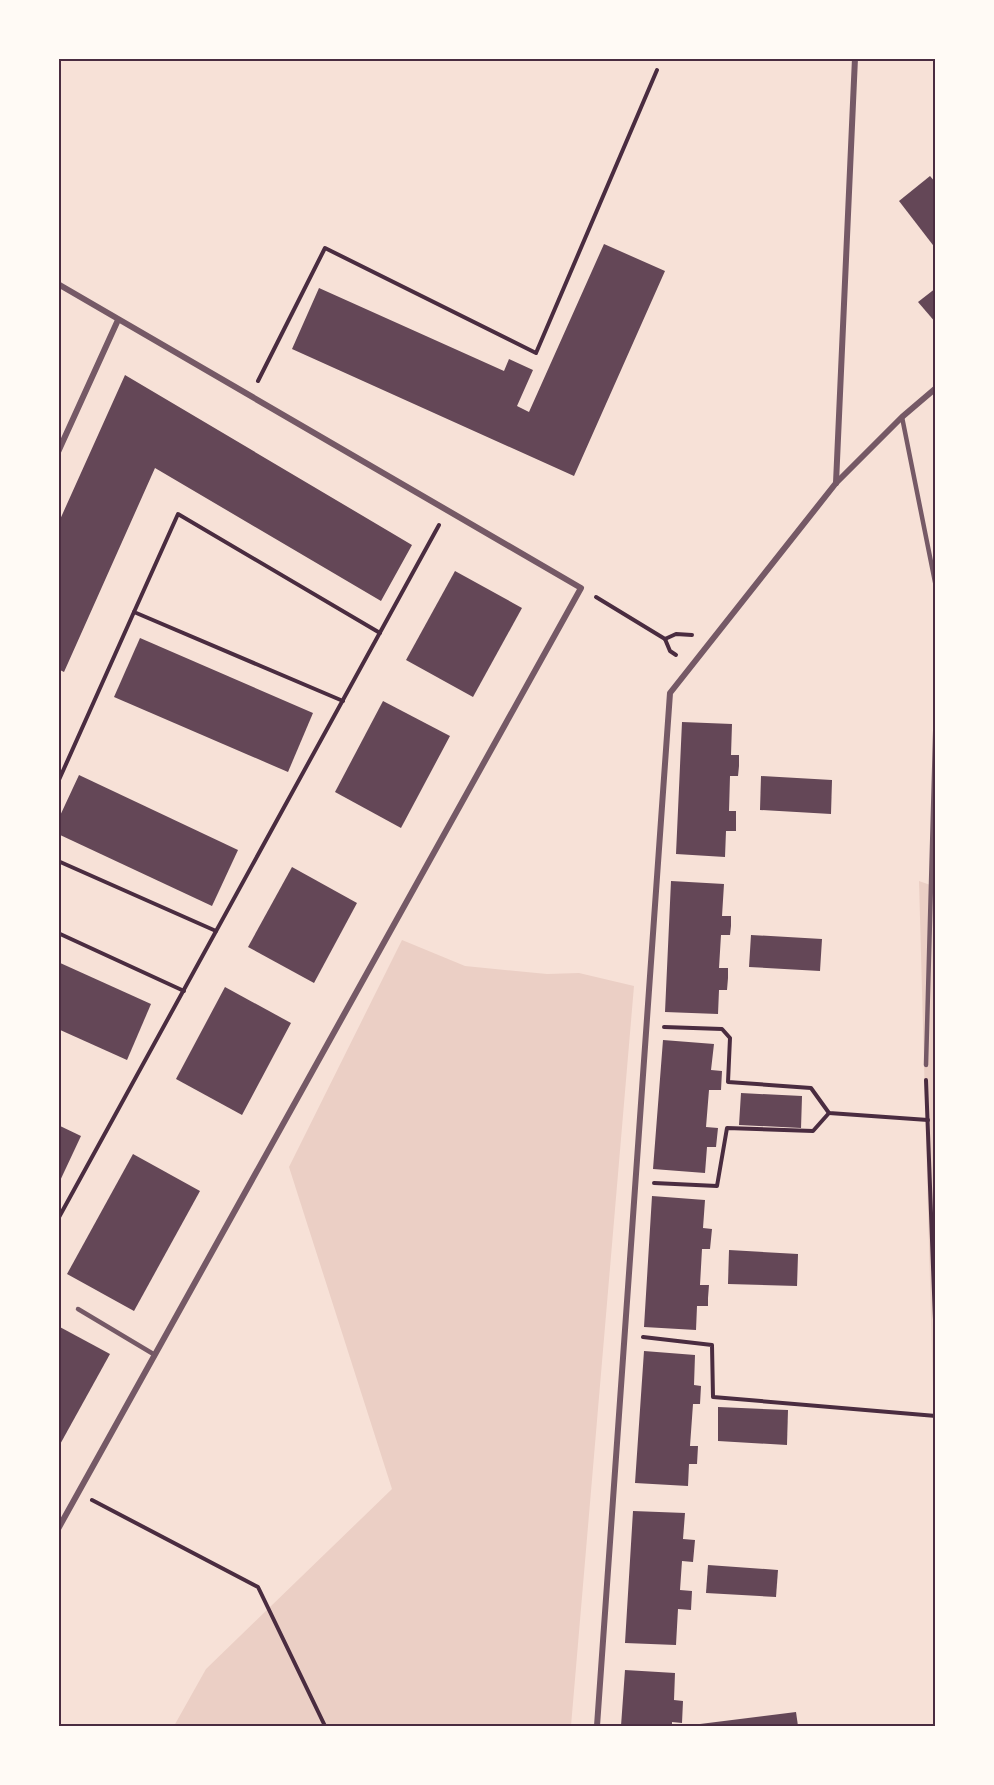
<svg xmlns="http://www.w3.org/2000/svg" width="994" height="1785" font-family="Raleway,sans-serif">
<style>
.green{fill:#ebcfc5}
.building{fill:#644757}
.lines{fill:none;stroke-linecap:round;stroke-linejoin:round}
.path{stroke:#4a2c40;stroke-width:4}
.service{stroke:#755966;stroke-width:4.5}
.minor{stroke:#755966;stroke-width:6}
.neatline{fill:none;stroke:#4a2c40;stroke-width:2}
</style>
<rect width="100%" height="100%" fill="#f7e1d7"/>
<!-- green -->
<g class="green">
<path d="M919 881 936 887 935 1464Z"/>
<path d="M402 940 465 966 547 974 579 973 634 986 571 1726H174L206 1669 392 1489 289 1167Z"/>
</g>
<!-- building -->
<g class="building">
<path d="M930 176 936 183V249L899 201Z"/>
<path d="M604 244 665 271 574 476 292 349 319 288 504 371 509 359 533 370 517 406 529 412Z"/>
<path d="M936 288V323L918 302Z"/>
<path d="M125 375 412 545 381 601 155 468 64 672 58 669V524Z"/>
<path d="M455 571 522 608 473 697 406 660Z"/>
<path d="M140 638 313 713 288 772 114 697Z"/>
<path d="M383 701 450 736 401 828 335 792Z"/>
<path d="M682 722 732 724 731 755H739V766L738 776H730L729 811H736V831H726L725 857 676 854Z"/>
<path d="M79 775 238 850 212 906 58 834V820Z"/>
<path d="M761 776 832 780 831 814 760 810Z"/>
<path d="M292 867 357 903 314 983 248 947Z"/>
<path d="M671 881 724 884 722 916H731V926L730 935H721L719 968H728V978L727 990H719L718 1014 665 1012Z"/>
<path d="M751 935 822 939 820 971 749 967Z"/>
<path d="M58 962 151 1004 127 1060 58 1029Z"/>
<path d="M225 987 291 1023 242 1115 176 1079Z"/>
<path d="M663 1040 714 1044 711 1070 722 1071 721 1090H709L706 1127 718 1128 716 1147H707L705 1173 653 1169Z"/>
<path d="M741 1093 802 1096 801 1128 739 1125Z"/>
<path d="M58 1125 81 1136 58 1185Z"/>
<path d="M133 1154 200 1191 134 1311 67 1274Z"/>
<path d="M652 1196 705 1200 703 1228 712 1229 710 1249H702L700 1285H709L708 1298V1306H697L696 1330 644 1327Z"/>
<path d="M729 1250 798 1254 797 1286 728 1284Z"/>
<path d="M58 1326 110 1354 58 1448Z"/>
<path d="M644 1351 695 1355 694 1385 701 1386 700 1404H693L690 1446H698L697 1464H689L688 1486 635 1483Z"/>
<path d="M718 1407 788 1410 787 1445 718 1441Z"/>
<path d="M633 1511 685 1513 683 1539 695 1540 693 1562 682 1561 680 1590 692 1591 691 1610 678 1609 676 1645 625 1643Z"/>
<path d="M708 1565 778 1570 776 1597 706 1593Z"/>
<path d="M625 1670 675 1673 674 1700 683 1701 682 1723 672 1722V1726H621Z"/>
<path d="M796 1712 798 1726H700V1724Z"/>
</g>
<g class="lines">
<!-- path -->
<g class="path">
<path d="M258 381 325 248 536 353 657 70"/>
<path d="M596 597 665 639 676 634 692 635"/>
<path d="M665 639 670 651 676 655"/>
<path d="M343 701 134 612 178 514 380 633"/>
<path d="M58 782 134 612"/>
<path d="M58 861 216 931"/>
<path d="M58 933 184 991"/>
<path d="M664 1027 722 1029 730 1038 728 1082 811 1088 829 1113 928 1120"/>
<path d="M926 1080 936 1346"/>
<path d="M654 1183 717 1186 727 1128 813 1131 829 1113"/>
<path d="M58 1219 439 525"/>
<path d="M643 1337 712 1345 713 1397 936 1416"/>
<path d="M92 1500 258 1587 325 1726"/>
</g>
<!-- service -->
<g class="service">
<path d="M902 417 936 587"/>
<path d="M926 1065 936 703"/>
<path d="M78 1309 155 1355"/>
</g>
<!-- minor -->
<g class="minor">
<path d="M58 284 581 588 58 1529"/>
<path d="M58 452 118 320"/>
<path d="M836 483 855 58"/>
<path d="M597 1726 670 693 836 483 902 417 936 388"/>
</g>
</g>
<!-- border -->
<rect width="994" height="1785" fill="none" stroke="#fffaf5" stroke-width="120"/>
<rect x="60" y="60" width="874" height="1665" class="neatline"/>
</svg>
